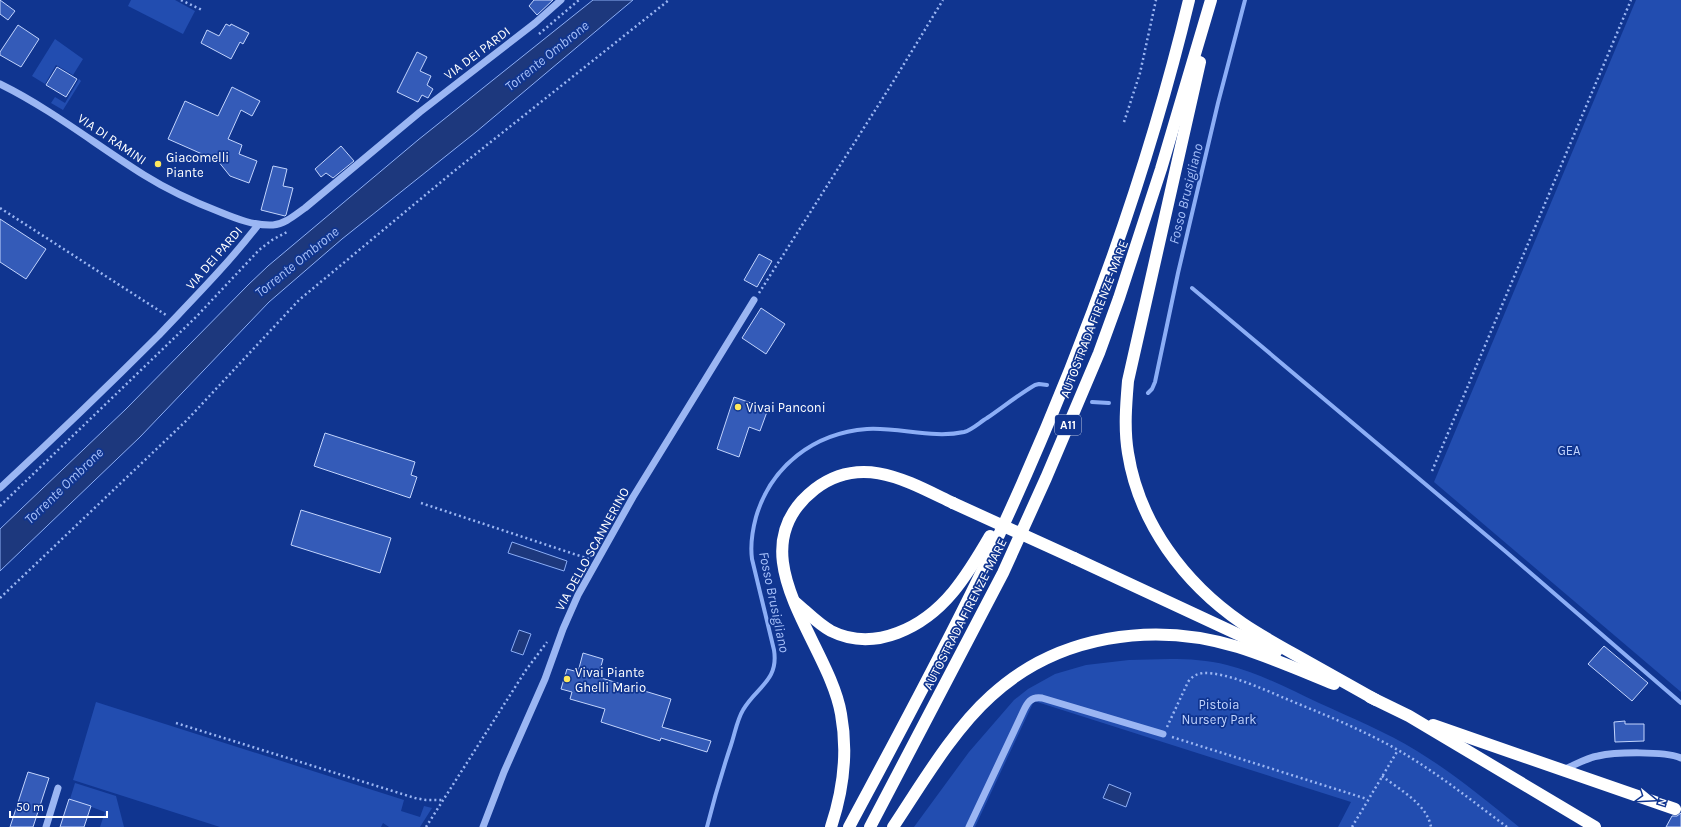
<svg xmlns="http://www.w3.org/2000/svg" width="1681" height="827" font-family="Karla,sans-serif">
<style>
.green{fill:#224db0}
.water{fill:#1d387d;stroke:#8caef6}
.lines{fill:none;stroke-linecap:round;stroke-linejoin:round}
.stream{stroke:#8caef6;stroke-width:4}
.building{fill:#345bb8;stroke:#c2d4fd}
.path{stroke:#9bb6f3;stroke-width:2.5;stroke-dasharray:2 3;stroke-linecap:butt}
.minor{stroke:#9bb6f3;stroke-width:7}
.highway{stroke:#fff;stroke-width:12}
.highway-bridge{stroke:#fff;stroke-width:12}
.poi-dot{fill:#ffe85d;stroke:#103590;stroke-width:1.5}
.labels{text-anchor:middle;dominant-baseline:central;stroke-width:3.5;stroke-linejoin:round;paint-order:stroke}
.shield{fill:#103590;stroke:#b7c2de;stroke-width:1}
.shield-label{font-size:12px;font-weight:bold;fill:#fff}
.street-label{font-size:13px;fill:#fff;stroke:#103590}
.poi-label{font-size:13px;fill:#fff;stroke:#103590;text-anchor:start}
.park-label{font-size:13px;fill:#c2d4fd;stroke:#103590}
.water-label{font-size:14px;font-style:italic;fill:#a7c0fa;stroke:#103590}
</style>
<rect width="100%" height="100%" fill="#103590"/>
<!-- green -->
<g class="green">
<path d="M131 0H175L195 11 183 34 128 6Z"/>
<path d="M1636 0H1681V692L1434 482Z"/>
<path d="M55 39 83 59 73 75 56 65 45 84 32 76Z"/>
<path d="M79 79 81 81 63 110 51 103 55 97 65 103Z"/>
<path d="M1170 659C1189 659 1208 660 1227 665 1259 673 1289 689 1319 703 1352 718 1386 732 1417 751 1453 773 1486 800 1519 827H1338L1351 802 1034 701 975 827H914L969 752 1014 700 1028 689 1055 674 1086 665 1129 660Z"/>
<path d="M96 702 404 800 401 811 420 817 424 806 432 808 420 827H389L383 823 381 827H220L73 780Z"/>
<path d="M75 783 116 796 124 827H100L105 812 70 799Z"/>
</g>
<!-- water -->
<g class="water">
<path d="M593 0H633L476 132 342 239 269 302 140 437 0 571V529L126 409 248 285 268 266 418 140Z"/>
<path d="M512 542 567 561 564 571 508 553Z"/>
<path d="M519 630 531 634 523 655 511 651Z"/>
<path d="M1109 784 1131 793 1126 807 1103 798Z"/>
</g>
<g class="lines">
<!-- stream -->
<g class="stream">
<path d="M1192 288 1505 551 1681 703"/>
<path d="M1148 393 1152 389 1155 382 1178 273 1218 103 1245 0"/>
<path d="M1092 402 1109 403"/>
<path d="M707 827C714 799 722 772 731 745 735 733 737 720 743 710 756 687 779 681 774 650L752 559C750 544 752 532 756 517 771 466 814 433 867 429 899 427 933 439 964 432 972 430 980 422 987 418 1003 407 1018 395 1035 385L1039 384 1047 385"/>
</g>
</g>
<!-- building -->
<g class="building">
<path d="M0 0 15 11 8 20 0 14Z"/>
<path d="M534 0H553L537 15 529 6Z"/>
<path d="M226 24 230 26 231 24 249 33 243 44 240 42 231 59 201 43 207 30 219 36Z"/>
<path d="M18 25 39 39 21 67 0 55V52Z"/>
<path d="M417 52 427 57 420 71 431 76 427 85 433 89 428 98 422 95 418 102 397 92Z"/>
<path d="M57 67 77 79 66 97 46 85Z"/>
<path d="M232 87 260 101 252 116 241 110 228 139 242 145 239 154 257 161 249 183 230 176 218 161 168 139 185 101 218 116Z"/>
<path d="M341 146 354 161 333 178 326 173 321 177 315 169Z"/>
<path d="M273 166 287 169 283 186 293 188 286 215 285 216 261 210Z"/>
<path d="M0 219 46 249 26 279 0 262Z"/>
<path d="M759 254 772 261 757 287 744 280Z"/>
<path d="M761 308 785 324 766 354 742 338Z"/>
<path d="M734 397 768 409 760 431 749 427 739 457 717 449Z"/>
<path d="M325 433 415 462 411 475 417 477 410 498 314 466Z"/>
<path d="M301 510 391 538 380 573 291 545Z"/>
<path d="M1604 646 1648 683 1632 701 1588 664Z"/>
<path d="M583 653 603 659 598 677 671 699 662 727 711 741 707 752 661 738 660 741 601 722 605 709 570 699 572 692 561 689 567 669 578 672Z"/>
<path d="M1625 721V724H1644V741L1615 742 1614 722Z"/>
<path d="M28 772 49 778 33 827H10Z"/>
<path d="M69 799 91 806 84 827H60Z"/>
<path d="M1681 813V827H1666L1672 816H1677Z"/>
</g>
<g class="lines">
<!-- path -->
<g class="path">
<path d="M181 0 202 10"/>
<path d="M539 34 579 0"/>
<path d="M1124 122 1140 73 1156 0"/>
<path d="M0 208 166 315"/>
<path d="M759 293 893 82 943 0"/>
<path d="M1432 471 1631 0"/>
<path d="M421 503 589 559"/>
<path d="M0 506 197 316 259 250 272 240 287 232"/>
<path d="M0 598 187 420 299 300 453 172 669 0"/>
<path d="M176 723 415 798 426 800H443"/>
<path d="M1167 727 1188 682C1192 676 1197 674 1203 673 1226 672 1263 689 1284 698 1323 714 1361 729 1398 750 1436 772 1471 800 1507 827"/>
<path d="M1172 737 1367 799"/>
<path d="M1382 776C1400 790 1427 804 1431 827"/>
<path d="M426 827 526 670 547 642"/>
<path d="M1352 827 1398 750"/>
</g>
<!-- minor -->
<g class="minor">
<path d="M0 84C51 109 96 145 144 175 168 190 194 202 220 212 237 219 255 226 273 225 285 224 295 215 305 208L420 112 535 23 561 0"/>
<path d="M0 488C54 438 107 387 159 335 193 299 228 264 258 225"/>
<path d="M1563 770C1575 765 1586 758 1598 756 1615 752 1665 751 1681 758"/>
<path d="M46 827 58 788"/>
<path d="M483 827 504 772 545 679 563 629 578 595 633 497 754 300"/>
<path d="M969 827 1023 712C1027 703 1031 696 1042 698L1163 734"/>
</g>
<!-- highway -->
<g class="highway">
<path d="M1200 62 1128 381C1126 405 1124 429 1128 453 1139 523 1184 583 1242 623 1258 634 1276 644 1294 654 1321 669 1349 685 1376 700"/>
<path d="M1074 558 1276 652"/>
<path d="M795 602C807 612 818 624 831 631 875 653 924 627 953 592 967 575 979 555 990 536"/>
<path d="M1370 697 1409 716 1595 827"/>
<path d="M1433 725 1675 809"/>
<path d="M831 827C843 791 848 752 841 714 829 642 733 553 815 489 862 453 909 482 953 503"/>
<path d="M849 827C895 741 942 655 984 567 1070 385 1142 196 1189 0"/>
<path d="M870 827 1003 573 1046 478 1099 353 1119 298 1161 169 1211 0"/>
<path d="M893 827C921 785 953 730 991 696 1057 635 1153 621 1238 647 1270 657 1302 671 1334 684"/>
</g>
<!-- highway-bridge -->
<path class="highway-bridge" d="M953 503 1074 558"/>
</g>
<!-- markers -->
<g class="poi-dot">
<circle cx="158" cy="164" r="4"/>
<circle cx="738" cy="407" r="4"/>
<circle cx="567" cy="679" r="4"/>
</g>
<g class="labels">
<!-- shield labels -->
<rect class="shield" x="1055" y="415" width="26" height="20" rx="3"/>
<g class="shield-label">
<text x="1068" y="425">A11</text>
</g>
<!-- street labels -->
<g class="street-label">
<text transform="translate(477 53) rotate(-37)">VIA DEI PARDI</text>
<text transform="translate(112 139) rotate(34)">VIA DI RAMINI</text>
<text transform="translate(214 258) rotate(-49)">VIA DEI PARDI</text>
<text transform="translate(1094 319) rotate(-69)">AUTOSTRADA FIRENZE-MARE</text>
<text transform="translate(592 549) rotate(-61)">VIA DELLO SCANNERINO</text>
<text transform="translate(965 614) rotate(-63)">AUTOSTRADA FIRENZE-MARE</text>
</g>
<!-- poi labels -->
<g class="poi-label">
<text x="166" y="157">Giacomelli<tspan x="166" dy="15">Piante</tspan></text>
<text x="746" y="407">Vivai Panconi</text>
<text x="575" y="672">Vivai Piante<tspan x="575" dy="15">Ghelli Mario</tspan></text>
</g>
<!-- park labels -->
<g class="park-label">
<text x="1569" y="450">GEA</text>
<text x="1219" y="704">Pistoia<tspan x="1219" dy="15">Nursery Park</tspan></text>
</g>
<!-- water labels -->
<g class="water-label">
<text transform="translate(547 56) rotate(-39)">Torrente Ombrone</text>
<text transform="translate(1186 194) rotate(-76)">Fosso Brusigliano</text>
<text transform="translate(297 262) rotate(-39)">Torrente Ombrone</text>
<text transform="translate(64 486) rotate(-44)">Torrente Ombrone</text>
<text transform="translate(774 602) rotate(78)">Fosso Brusigliano</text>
</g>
</g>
<!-- north arrow -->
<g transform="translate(1653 799) rotate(108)" stroke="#103590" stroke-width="3" paint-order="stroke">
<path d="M0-3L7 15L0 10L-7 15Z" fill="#ffffff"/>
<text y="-6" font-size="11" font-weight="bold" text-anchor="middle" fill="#ffffff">N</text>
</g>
<!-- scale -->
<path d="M10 811v6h97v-6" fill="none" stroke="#ffffff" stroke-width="2"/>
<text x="16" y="811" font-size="12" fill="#ffffff" stroke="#103590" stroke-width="3" paint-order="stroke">50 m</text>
</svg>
